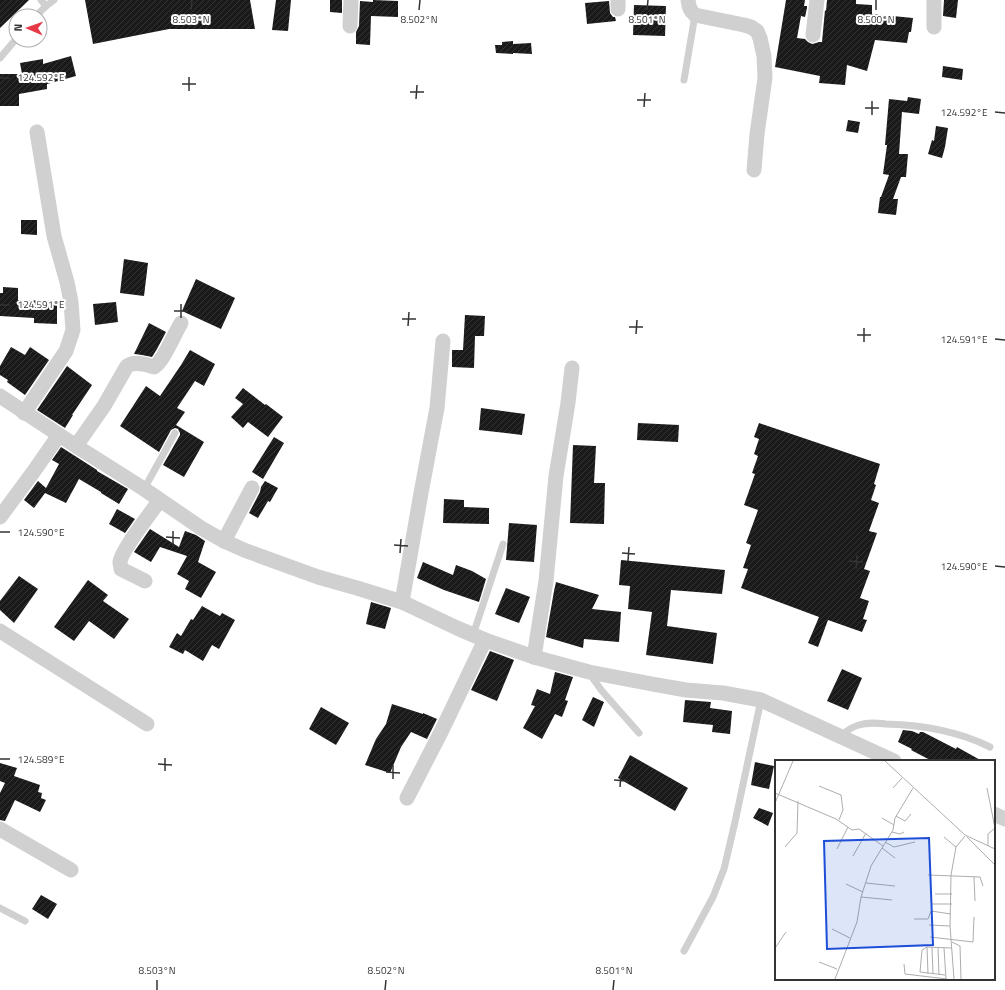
<svg xmlns="http://www.w3.org/2000/svg" width="1005" height="990" font-family="'Titillium Web',sans-serif">
<style>
.building{fill:url(#building-hatch)}
.lines{fill:none;stroke-linecap:round;stroke-linejoin:round}
.service{stroke:#d0d0d0;stroke-width:7}
.minor{stroke:#d0d0d0;stroke-width:15}
.ticks{fill:none;stroke:#333;stroke-width:1.5}
.inset-road{fill:none;stroke:#adadad;stroke-width:1}
.view{fill:#1d4ed8;fill-opacity:0.15;stroke:#1d4ed8;stroke-width:2}
.inset-edge{fill:none;stroke:#333;stroke-width:2}
.ticks-label{font-size:10px;text-anchor:middle;fill:#333;stroke:#fff;stroke-width:4;stroke-linejoin:round;paint-order:stroke}
</style>
<defs>
<pattern id="building-hatch" width="6" height="6" patternUnits="userSpaceOnUse"><rect width="6" height="6" fill="#1a1a1a"/><path d="M-1 1l2-2M0 6l6-6M5 7l2-2" fill="none" stroke="#333"/></pattern>
</defs>
<rect width="100%" height="100%" fill="#fff"/>
<!-- building -->
<g class="building">
<path d="M0 0H29L0 28Z"/>
<path d="M85 0H250L255 29H169L93 44Z"/>
<path d="M276 0H291L288 31 272 30Z"/>
<path d="M330 0H342V13L330 12Z"/>
<path d="M373 0 398 1V17L371 16 370 45 356 44V32L359 26 360 1 373 2Z"/>
<path d="M786 0H805L804 6H807V8L805 17 801 16 797 38 805 39 808 42 812 44 816 43 819 42H822L825 10 826 11 827 0H856V4L872 5V14L913 18 911 32H909L907 43 875 40 867 71 847 65 845 85 819 83 820 76 775 67Z"/>
<path d="M944 0H958L956 18 943 16Z"/>
<path d="M609 1 610 13 613 17H615L616 21 587 24 585 3Z"/>
<path d="M634 5 666 6 665 36 633 35Z"/>
<path d="M513 41V44L531 43 532 54 513 53V54L496 53 495 45H502V42Z"/>
<path d="M71 56 76 76 47 84V89L19 94V106H0V74H22L20 63 43 59V64Z"/>
<path d="M943 66 963 69 962 80 942 77Z"/>
<path d="M908 97 921 99 919 114 902 112 899 154H908L906 177H901L893 199H898L896 215 878 213 880 197H881L889 175 883 174 887 145H885L889 99 907 101Z"/>
<path d="M848 120 860 122 858 133 846 131Z"/>
<path d="M936 126 948 128 945 147 942 158 928 154 932 140 934 141Z"/>
<path d="M21 220H37V235L21 234Z"/>
<path d="M124 259 148 263 144 296 120 293Z"/>
<path d="M196 279 235 298 221 329 182 311Z"/>
<path d="M3 287 18 288V300L57 301V324L34 323V318L0 316V293H3Z"/>
<path d="M116 302 118 322 95 325 93 304Z"/>
<path d="M465 315 485 316 484 336H475L474 368 452 367V350H463Z"/>
<path d="M149 323 166 332 157 349 152 357 142 355 135 354H134Z"/>
<path d="M11 347 25 355 30 347 49 360 25 395 7 382 8 380 0 375V366Z"/>
<path d="M190 350 215 364 204 386 195 381 177 408 185 412 176 425 204 442 184 477 163 465 180 435V433L178 429 175 428 171 430 159 452 120 426 146 386 160 396 181 365Z"/>
<path d="M67 366 92 385 72 415H73L65 428 37 410Z"/>
<path d="M243 388 265 405 266 404 283 417 268 437 248 422 243 428 231 417 243 404 235 398Z"/>
<path d="M481 408 525 414 522 435 479 430Z"/>
<path d="M638 423 679 425 678 442 637 440Z"/>
<path d="M759 423 880 464 874 484 876 485 871 500 879 503 869 531 877 533 864 569 870 571 860 598 869 601 863 619 867 620 862 632 828 620 818 647 808 643 819 617 741 588 748 569 743 568 751 545 746 543 758 510 744 505 755 474 752 473 758 456 754 454 759 439 754 437Z"/>
<path d="M274 437 284 443 263 479 252 472Z"/>
<path d="M573 445 596 446 594 483H605L604 524 570 523Z"/>
<path d="M61 447 97 470V471L128 489 119 504 101 493V492L79 479 66 503 45 493 34 508 24 500 38 481 46 488 59 464 52 460Z"/>
<path d="M265 481 278 488 270 502 268 501 258 518 249 513 260 492 261 487Z"/>
<path d="M444 499 464 500V507L489 508V524L443 523Z"/>
<path d="M117 509 135 519 125 533 109 524Z"/>
<path d="M509 523 537 525 534 562 506 560Z"/>
<path d="M150 529 179 547 185 531 196 535 205 541 198 562 216 572 201 598 185 589 189 581 177 574 187 556 160 547 151 562 134 552Z"/>
<path d="M621 560 725 570 722 594 671 590 667 626 717 633 713 664 646 655 652 612 628 609 630 586 619 585Z"/>
<path d="M423 562 453 575 456 565 472 571 486 579 479 602 444 590 417 578Z"/>
<path d="M19 576 38 589 14 623 0 610V601Z"/>
<path d="M88 580 108 595 103 601 129 619 114 639 89 621 74 641 54 627Z"/>
<path d="M556 582 599 595 592 609 621 612 619 642 584 639 583 648 546 637 554 591Z"/>
<path d="M506 588 530 597 519 623 495 614Z"/>
<path d="M371 602 391 608 385 629 366 624Z"/>
<path d="M202 606 220 616 222 613 235 620 219 649 212 645 203 661 185 650 183 654 169 647 177 633 181 636 191 619 193 620Z"/>
<path d="M490 651 514 660 497 701 471 690Z"/>
<path d="M842 669 862 678 848 710 827 701Z"/>
<path d="M555 672 573 677 565 700 568 701 562 717 555 714 542 739 523 728 535 706 531 705 537 689 550 694Z"/>
<path d="M593 697 604 702 594 727 582 720Z"/>
<path d="M685 700 711 702 710 708 732 711 730 734 712 732 713 725 683 722Z"/>
<path d="M392 704 423 714V713L437 719 427 739 411 732 401 747 390 773 365 765 376 739 386 724Z"/>
<path d="M321 707 349 723 336 745 309 729Z"/>
<path d="M903 730 912 731 919 734 920 732H923L956 749 957 747 982 761H932L911 750 912 749 898 742Z"/>
<path d="M630 755 688 788 675 811 618 778Z"/>
<path d="M755 762 774 766 769 789 751 785Z"/>
<path d="M0 763 17 768 14 776 40 785 38 792 42 793 41 798 46 800 40 812 15 800 5 821 0 820V793L5 783 0 781Z"/>
<path d="M759 808 773 813 768 826 753 818Z"/>
<path d="M41 895 57 904 48 919 32 909Z"/>
</g>
<g class="lines">
<!-- service -->
<g class="service">
<path d="M41 0 46 6 54 0"/>
<path d="M36 16 46 6"/>
<path d="M0 58 16 39"/>
<path d="M684 80 695 15"/>
<path d="M144 489 175 433"/>
<path d="M473 635 503 544"/>
<path d="M589 673 602 691 639 733"/>
<path d="M841 736C846 731 852 727 859 725 868 722 877 723 886 724 922 725 958 731 990 747"/>
<path d="M0 908 25 921"/>
<path d="M684 951 713 897 724 869 735 822 761 700"/>
</g>
<!-- minor -->
<g class="minor">
<path d="M688 0C689 7 690 11 695 15L744 25 751 27 757 31 760 38 764 56 765 78 757 134 754 170"/>
<path d="M618 9V0"/>
<path d="M350 26 351 0"/>
<path d="M934 27V0"/>
<path d="M813 35 817 0"/>
<path d="M0 396 76 446 144 489 201 528 224 541 244 550 318 577 357 588 402 602 457 628 485 640 534 657 589 672 652 684 686 690 723 693 761 700 894 761"/>
<path d="M24 413 66 351 73 330 71 302 67 282 54 236 37 132"/>
<path d="M76 446 104 406 127 366C135 361 145 364 154 367 163 362 175 333 181 323"/>
<path d="M0 517 34 471 59 435"/>
<path d="M224 541 252 488"/>
<path d="M145 581 121 569C121 567 120 564 120 562 121 551 152 511 160 500"/>
<path d="M402 602 421 493 437 408 443 341"/>
<path d="M0 631 147 724"/>
<path d="M534 657 546 581 556 476 568 403 572 368"/>
<path d="M407 798 442 730 485 640"/>
<path d="M994 814 1005 819"/>
<path d="M0 829 71 870"/>
</g>
</g>
<!-- ticks -->
<path class="ticks" d="M191 10 192 0M419 10 420 0M647 10 648 0M876 10V0M0 78H10M182 84H196M189 91V77M410 92H424M416 99 417 85M637 100H651M644 107 645 93M865 108H879M995 112 1005 113M872 115V101M0 305H10M174 311H188M181 318V304M402 319H416M408 326 409 312M629 327H643M636 334 637 320M857 335H871M995 339 1005 340M864 342V328M0 532H10M166 537 180 538M173 545V531M394 545 408 546M400 553 401 539M622 553 635 554M628 561 629 547M849 561 863 562M995 566 1005 567M856 569 857 555M0 759H10M158 764 172 765M165 771V758M386 772 400 773M393 779V765M614 780 628 781M620 787 621 773M157 990V980M385 990 386 980M613 990 614 980"/>
<!-- overview -->
<g transform="translate(775 760)">
<rect width="220" height="220" fill="#fff"/>
<path class="inset-road" d="M110 1 190 75 220 89M44 26 66 35 68 50 64 60M118 28 127 18M212 28 220 68 213 74V86M0 33 61 59 77 70 84 69 108 86M0 43 18 1M121 56 130 61 136 54M107 58 119 65M117 72 125 74 129 72M169 77 181 87M192 77 220 105M110 82 119 87 140 82M10 87 22 73 23 41M107 88 120 98M62 89 73 67M78 96 91 73M153 115 205 117 208 126M199 117 200 141M91 123 120 126M71 124 88 132M160 134H177M86 137 117 140M156 144H177M139 159H153L156 151 176 154M154 165 175 166M57 169 75 178M155 177 198 182 199 157M177 182 185 186 186 219M152 187 153 214M157 187 158 214M0 188 11 172M163 188 164 215M169 188 171 219M44 202 62 209M129 204 130 214 172 219M170 215 145 212 147 190 152 187 177 188M60 219 82 162 86 137 96 106 118 70 120 58 138 28M179 219 175 166 176 115 181 87 190 76"/>
<path class="view" d="M154 78 158 185 52 189 49 81Z"/>
<rect width="220" height="220" class="inset-edge"/>
</g>
<g class="ticks-label">
<text x="191" y="23">8.503°N</text>
<text x="419" y="23">8.502°N</text>
<text x="647" y="23">8.501°N</text>
<text x="876" y="23">8.500°N</text>
<text x="41" y="81">124.592°E</text>
<text x="964" y="116">124.592°E</text>
<text x="41" y="308">124.591°E</text>
<text x="964" y="343">124.591°E</text>
<text x="41" y="536">124.590°E</text>
<text x="964" y="570">124.590°E</text>
<text x="41" y="763">124.589°E</text>
<text x="157" y="974">8.503°N</text>
<text x="386" y="974">8.502°N</text>
<text x="614" y="974">8.501°N</text>
</g>
<!-- north arrow -->
<g transform="translate(28 28) rotate(272)"><circle r="19" fill="#ffffff" stroke="#adadad"/>
<path d="M0-3L7 15L0 10L-7 15Z" fill="#e63946"/>
<text y="-6" font-size="11" font-weight="bold" text-anchor="middle" fill="#333333">N</text>
</g>
</svg>
